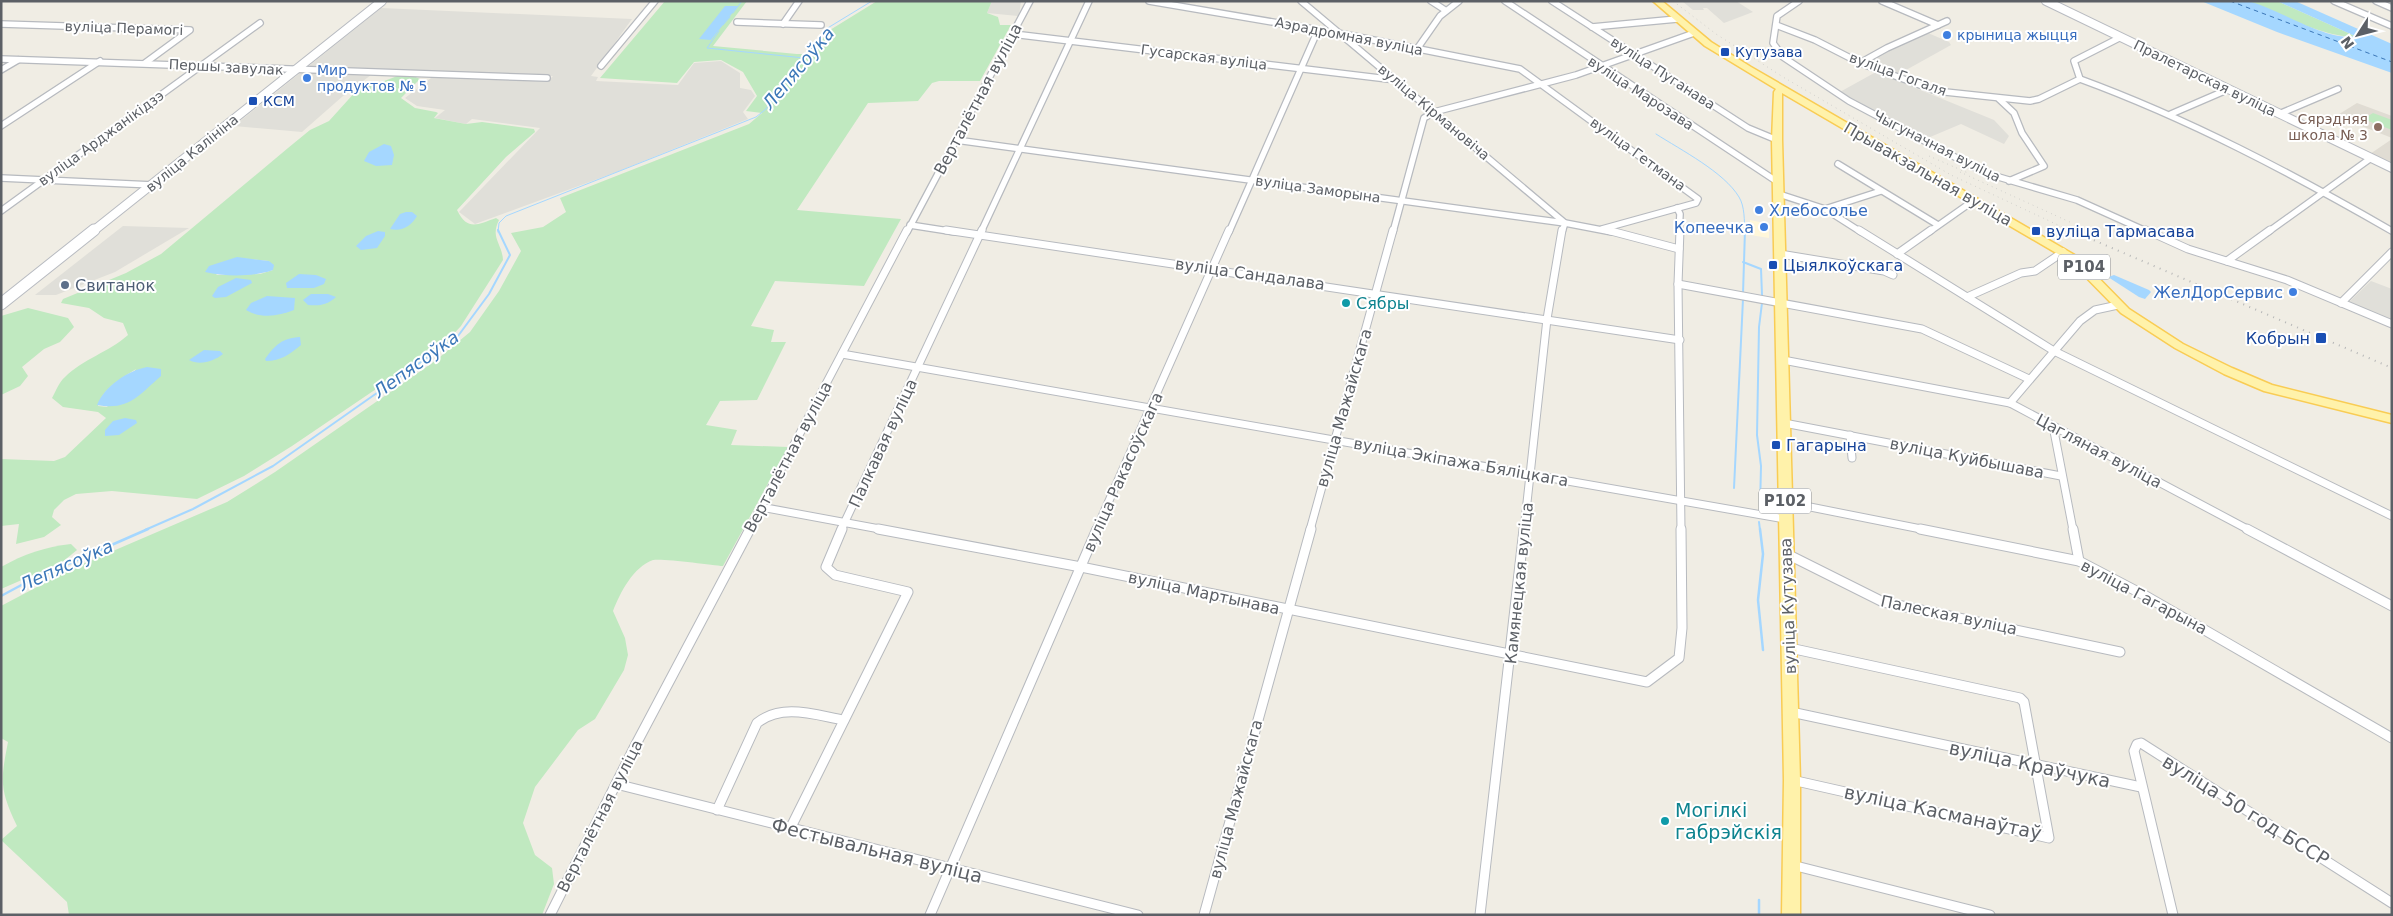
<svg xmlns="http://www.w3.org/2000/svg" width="2393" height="916" font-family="'DejaVu Sans',sans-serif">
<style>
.commercial{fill:#fff7da}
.industrial{fill:#e0dfd9}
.education{fill:#e0dcd3}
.green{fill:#c0e9c0;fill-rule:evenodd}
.water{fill:#a5d7ff}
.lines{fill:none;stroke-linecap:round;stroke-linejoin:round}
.stream-far2{stroke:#a5d7ff;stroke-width:1}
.stream-far1{stroke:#a5d7ff;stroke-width:2}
.stream{stroke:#a5d7ff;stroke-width:2.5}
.ferry{stroke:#3b77b8;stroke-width:1;stroke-dasharray:4.5 4;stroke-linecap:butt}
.street-far2-casing{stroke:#b7babf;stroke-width:8}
.street-far1-casing{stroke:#b7babf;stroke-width:9}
.street-casing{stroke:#b7babf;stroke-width:11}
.secondary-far1-casing{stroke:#b8bbc1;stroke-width:10}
.secondary-casing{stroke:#b8bbc1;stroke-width:13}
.primary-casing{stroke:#f9cc54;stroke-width:3}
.street-far2{stroke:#fff;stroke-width:5.5}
.street-far1{stroke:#fff;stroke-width:7}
.street{stroke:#fff;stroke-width:9}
.secondary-far1{stroke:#fff;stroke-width:8}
.secondary{stroke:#fff;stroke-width:11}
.primary{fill:#fff2aa;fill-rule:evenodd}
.rail-far1{stroke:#b6b7b7;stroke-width:1;stroke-dasharray:0.5 4.5;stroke-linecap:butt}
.rail{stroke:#b6b7b7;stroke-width:2;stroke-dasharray:1 5.5;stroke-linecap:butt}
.shop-dot{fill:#3f7fe0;stroke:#fff;stroke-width:2}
.transit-dot{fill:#1a4fb4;stroke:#fff;stroke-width:2}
.education-dot{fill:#8d6e63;stroke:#fff;stroke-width:2}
.service-dot{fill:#5c6f8a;stroke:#fff;stroke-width:2}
.culture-dot{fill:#0f9aa8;stroke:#fff;stroke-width:2}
.labels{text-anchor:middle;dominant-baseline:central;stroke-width:4;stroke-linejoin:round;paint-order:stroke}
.far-street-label{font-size:14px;fill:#5c6066;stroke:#fff}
.far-shop-label{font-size:14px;fill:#366cbe;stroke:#fff;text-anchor:start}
.far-transit-label{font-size:14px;fill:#164399;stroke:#fff;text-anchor:start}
.far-education-label{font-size:14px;fill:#785e54;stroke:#fff;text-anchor:end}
.shield{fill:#fff;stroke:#8d9094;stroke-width:1}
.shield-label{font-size:15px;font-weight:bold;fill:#5c6066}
.street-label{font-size:16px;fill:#5c6066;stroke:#fff}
.shop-label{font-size:16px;fill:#366cbe;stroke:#fff;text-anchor:end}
.transit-label{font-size:16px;fill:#164399;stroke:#fff;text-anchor:start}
.service-label{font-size:16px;fill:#4e5e75;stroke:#fff;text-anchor:start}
.culture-label{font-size:16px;fill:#0d838f;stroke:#fff;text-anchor:start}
.water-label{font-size:18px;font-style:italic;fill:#3b77b8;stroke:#fff}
.near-street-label{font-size:19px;fill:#5c6066;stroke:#fff}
.near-culture-label{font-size:19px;fill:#0d838f;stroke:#fff;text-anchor:start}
</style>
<rect width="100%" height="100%" fill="#f0ede4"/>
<!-- commercial -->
<path class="commercial" d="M1750 220 1769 224V238L1750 235Z"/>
<!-- industrial -->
<g class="industrial">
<path d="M992 1H1021L1019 16 987 13Z"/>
<path d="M1682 1H1736L1753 12 1724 23 1707 8H1703L1704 10H1693Z"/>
<path d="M381 8 632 19 591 76 598 77 596 81 678 85 694 63 721 61 740 73V88L751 90 755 96 743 112 748 119 614 173 475 224 459 212 540 128 472 119 466 124 435 118 445 110 417 106 405 98 435 75 548 81 553 76 379 69 343 96 302 132 234 126Z"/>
<path d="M1928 33 1949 42 1951 45 1897 75 1873 66 1867 61Z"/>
<path d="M1876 72 1994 120 2009 136 2004 144 1961 124 1923 140 1838 93Z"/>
<path d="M123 226 189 228 115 272 56 295H35Z"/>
<path d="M2371 281 2392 289V321L2348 303Z"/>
</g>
<!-- education -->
<g class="education">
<path d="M2357 103 2392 116V138L2336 116Z"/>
<path d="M2392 139V165L2370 154Z"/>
</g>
<!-- green -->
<g class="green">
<path d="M665 1H747L713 46 797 54H809L830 30 877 1H992L987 13 998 17 1000 25H1011L980 81H939L932 83 918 101 868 103 797 210 901 219 864 286 775 281 751 326 774 330 771 342H786L757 400 720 401 706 425 737 430 731 445 788 447 723 566C712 565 661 558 653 560 633 567 620 593 613 611L625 638 628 655 624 670 595 719 578 730 535 787 523 823 535 855 552 868 554 884 542 915H69L67 902 1 840 17 826C0 790 0 782 8 742L1 738V606L71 569 227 502 275 472 435 361 470 332 499 291 521 251 511 233 543 227 566 212 560 198 749 124 762 113 746 111 757 96 743 72 721 60 694 62 677 83 600 78Z"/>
<path d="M2248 1H2277L2355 36C2330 40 2273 11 2248 1Z"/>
<path d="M400 75H411L420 79 401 98 415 108 436 112 438 113 434 118 466 124 482 122 534 129 535 132 506 157 457 210C468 232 478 224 496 218L499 220C490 238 502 243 503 260L461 326 447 341 292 446 244 476 197 499 112 491 76 494 64 500 54 510 52 517 61 525 44 537 16 544 19 524 1 526V459L54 461 65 457 106 418 98 412 63 407 52 398C56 391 59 382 65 377 83 359 109 352 128 335L123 323 104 318 89 308 61 303 63 299 126 273 161 254 288 148 310 130 329 121 357 90 365 84 379 83ZM237 258 269 261 273 270 260 274 216 275ZM136 369 107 407 98 406C102 389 122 378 136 369Z"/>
<path d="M2373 113 2392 120V130L2363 119Z"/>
<path d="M28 308 68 318 74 327 60 342 44 349 22 367 28 376 20 386 1 395V316Z"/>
<path d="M71 544 77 550 61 563 1 589V567C24 554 45 547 71 544Z"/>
</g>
<!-- water -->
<g class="water">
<path d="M2201 1C2216 1 2234 0 2248 1 2277 8 2327 42 2355 36L2277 1H2295L2392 44V73L2277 32Z"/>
<path d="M725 6H738L711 40 699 39Z"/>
<path d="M384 144 391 146 394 155 392 165 376 166 364 161 369 152Z"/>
<path d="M406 212H412L417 216C411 226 402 232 390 229L400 214Z"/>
<path d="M378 231 385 232V236L377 248 361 250 356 246 366 236Z"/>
<path d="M237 257 269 261 274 265 273 270C253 277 226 277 205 272L209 266Z"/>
<path d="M299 274 316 275 326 279 324 284 314 288H287L286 283Z"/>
<path d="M2114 275 2149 290 2151 292 2145 299 2139 297 2108 277Z"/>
<path d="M236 278 251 280 252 283 226 297 215 298 212 296 218 287Z"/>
<path d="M311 294H328L336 297C327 305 320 306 308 305L303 300Z"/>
<path d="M267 296 295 298 294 310C279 316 261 319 246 310L251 303Z"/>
<path d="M300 337 301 345C290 354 281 361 266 361L265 359C275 345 282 338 300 337Z"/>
<path d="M204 350 220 351 223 354C214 361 200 366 189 360Z"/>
<path d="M147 367 161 369V376C139 395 129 411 97 405 105 386 127 371 147 367Z"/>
<path d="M125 418 136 420 137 423 119 435 105 436V430L113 421Z"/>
</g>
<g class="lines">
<!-- stream-far2 -->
<g class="stream-far2">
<path d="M733 13 742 1"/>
<path d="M723 25 730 17"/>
<path d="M719 31 707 48 804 58"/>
<path d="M1656 134C1681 150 1724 172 1739 197 1745 207 1744 220 1745 232"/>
<path d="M498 232 499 223 506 216 756 117 766 109 826 29 872 1"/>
</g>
<!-- stream-far1 -->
<g class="stream-far1">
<path d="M1743 262 1761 269 1762 295"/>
<path d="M1743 294 1745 230"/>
<path d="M1734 488 1743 299"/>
<path d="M1760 508 1761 466 1757 435 1759 327 1762 303"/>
<path d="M1759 522 1760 530"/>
<path d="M145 530 193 509 273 466 458 336 489 294 510 255 498 230"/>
</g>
<!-- stream -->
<g class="stream">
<path d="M1760 529 1763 554 1758 600 1763 650"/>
<path d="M1 596 27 582 148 529"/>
<path d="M1759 900V915"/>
</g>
<!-- ferry -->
<path class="ferry" d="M2230 1 2392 62"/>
<!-- street-far2 casing -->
<g class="street-far2-casing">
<g id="street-far2">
<path d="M1149 1 1343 34 1520 69 1698 199 1696 203 1602 229"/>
<path d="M1301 1 1565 223 1562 232"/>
<path d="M1431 1 1445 10"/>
<path d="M1505 1 1779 183"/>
<path d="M1552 1 1748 128 1777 140"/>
<path d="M1799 1 1777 16 1773 43 1783 57 1849 101 1985 173 2077 200 2148 232"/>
<path d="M1882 1 1938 25"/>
<path d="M2334 1 2392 26"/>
<path d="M2376 1 2392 8"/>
<path d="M737 22 821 25"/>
<path d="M1 24 190 30 145 63"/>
<path d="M783 24 799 1"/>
<path d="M1776 25 1815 40 1860 63 1936 91 2030 101 2039 99 2080 79 2074 61 2121 37"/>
<path d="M1592 27 1677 19"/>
<path d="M1013 34 1396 80"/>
<path d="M1417 49 1440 16 1459 1"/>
<path d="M1 59 547 78"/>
<path d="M1860 63 1887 48 1947 21"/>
<path d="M601 66 655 1"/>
<path d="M1 70 18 60"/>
<path d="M2080 79C2189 119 2291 173 2392 231"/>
<path d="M1999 99 2014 113 2022 133 2044 166 2009 181"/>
<path d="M2171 114 2229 89"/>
<path d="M2279 114 2338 89"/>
<path d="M1 126 100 61"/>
<path d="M956 140 1565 223 1612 232"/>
<path d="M1838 164 1938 225"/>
<path d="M1 178 153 185"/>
<path d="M1779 194 1825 209 1861 232"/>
<path d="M1677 208 1680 214 1679 232"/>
<path d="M1825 209 1881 191"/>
<path d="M1 211 260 23"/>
<path d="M910 225 955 232"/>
<path d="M907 232 1030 1"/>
<path d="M981 232 1089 1"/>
<path d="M1229 232 1318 30"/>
<path d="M1393 232 1424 118 1434 112 1576 75 1694 33"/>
<path d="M1929 232 1973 201"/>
<path d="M2268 232 2371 158"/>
</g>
</g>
<!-- street-far1 casing -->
<g class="street-far1-casing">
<g id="street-far1">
<path d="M946 230 1680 340"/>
<path d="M1607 230 1679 249"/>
<path d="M1680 230 1678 284 1681 530"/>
<path d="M1859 230 2054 351 2392 516"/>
<path d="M2146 230 2188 249 2287 280 2392 324"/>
<path d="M1780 254 1884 271 1893 275"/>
<path d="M1897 254 1931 230"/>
<path d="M2227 261 2270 230"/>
<path d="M1678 284 1922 329 2029 379"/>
<path d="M1967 297 2021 273 2035 271 2063 252"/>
<path d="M2341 303 2392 252"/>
<path d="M842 354 1785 519"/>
<path d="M1783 360 2010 403 2249 530"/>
<path d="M2010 403 2080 321 2095 310 2118 305"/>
<path d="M1784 423 2061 476"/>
<path d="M2053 426 2073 530"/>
<path d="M1850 435 1852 458"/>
<path d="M1785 502 1926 530"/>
<path d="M761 507 885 530"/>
<path d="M749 530 907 230"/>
<path d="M841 530 982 230"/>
<path d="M1096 530 1229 230"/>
<path d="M1310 530 1393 230"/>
<path d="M1524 530 1547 319 1562 230"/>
</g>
</g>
<!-- street casing -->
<g class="street-casing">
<g id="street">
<path d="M878 529 1081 567 1647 682 1679 658 1682 628 1681 529"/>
<path d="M1920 529 2079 561 2144 595 2392 738"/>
<path d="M2073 529 2079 561"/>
<path d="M2247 529 2392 606"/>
<path d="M1787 554 1883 602 2120 652"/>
<path d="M1790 648 2020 698 2024 702 2049 838 1792 780"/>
<path d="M1791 712 2141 787"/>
<path d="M616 784 1138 915"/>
<path d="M717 810 757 723C782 703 815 715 844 720"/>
<path d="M790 829 908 592 835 575 826 567 842 529"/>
<path d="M1792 865 1990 915"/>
<path d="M550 915 635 746 750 529"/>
<path d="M930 915 1097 529"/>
<path d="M1204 915 1311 529"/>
<path d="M1480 915 1524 529"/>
<path d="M2173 915 2134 751 2137 744 2141 743 2392 903"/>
</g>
</g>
<!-- secondary-far1 casing -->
<g class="secondary-far1-casing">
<g id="secondary-far1">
<path d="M2046 1 2392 168"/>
<path d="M92 232 382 1"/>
</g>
</g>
<!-- secondary casing -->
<g class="secondary-casing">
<path id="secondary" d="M1 304 94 230"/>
</g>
<!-- primary casing -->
<g class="primary-casing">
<path id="primary" d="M1653 1H1662L1711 42 1751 67 2078 257 2129 309 2183 344 2232 368 2272 385 2392 415V423L2264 391 2224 374 2175 348 2121 313 2070 261 1782 93V140L1800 780V915H1782L1784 780 1772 140 1774 92 1776 89 1705 46Z"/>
</g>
<!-- street-far2 -->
<use href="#street-far2" class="street-far2"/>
<!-- street-far1 -->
<use href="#street-far1" class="street-far1"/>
<!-- street -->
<use href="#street" class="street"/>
<!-- secondary-far1 -->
<use href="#secondary-far1" class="secondary-far1"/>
<!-- secondary -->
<use href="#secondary" class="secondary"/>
<!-- primary -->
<use href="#primary" class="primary"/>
<!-- rail-far1 -->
<g class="rail-far1">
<path d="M1673 1 1716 34 1783 77 1951 175 2073 232"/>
<path d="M1929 156 1968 173"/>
<path d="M1960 172 2072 223"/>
</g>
<!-- rail -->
<path class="rail" d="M2070 230 2392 368"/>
</g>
<!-- markers -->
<g class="shop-dot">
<circle cx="1947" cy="35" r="5"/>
<circle cx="307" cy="78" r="5"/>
<circle cx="1759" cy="210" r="5"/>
<circle cx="1764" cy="227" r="5"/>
<circle cx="2293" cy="292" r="5"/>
</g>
<g class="transit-dot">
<rect x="1720" y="47" width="10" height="10" rx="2.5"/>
<rect x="248" y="96" width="10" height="10" rx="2.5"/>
<rect x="2031" y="226" width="10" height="10" rx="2.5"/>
<rect x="1768" y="260" width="10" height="10" rx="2.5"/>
<rect x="2315" y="332" width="12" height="12" rx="2.5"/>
<rect x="1771" y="440" width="10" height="10" rx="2.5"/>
</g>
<circle class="education-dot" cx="2378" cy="127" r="5"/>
<circle class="service-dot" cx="65" cy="285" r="5"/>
<g class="culture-dot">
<circle cx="1346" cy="303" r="5"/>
<circle cx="1665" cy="821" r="5"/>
</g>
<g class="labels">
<!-- far-street labels -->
<g class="far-street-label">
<text transform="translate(124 28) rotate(2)">вуліца Перамогі</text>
<text transform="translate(1349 36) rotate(11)">Аэрадромная вуліца</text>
<text transform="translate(1204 57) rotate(7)">Гусарская вуліца</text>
<text transform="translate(226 67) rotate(3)">Першы завулак</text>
<text transform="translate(1663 73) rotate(33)">вуліца Пуганава</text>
<text transform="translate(1898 74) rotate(20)">вуліца Гогаля</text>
<text transform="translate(2205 78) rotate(26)">Пралетарская вуліца</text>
<text transform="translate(1641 93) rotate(33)">вуліца Марозава</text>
<text transform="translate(1434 112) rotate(40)">вуліца Кірмановіча</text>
<text transform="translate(101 138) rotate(-36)">вуліца Арджанікідзэ</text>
<text transform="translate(1937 146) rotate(27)">Чыгуначная вуліца</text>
<text transform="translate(192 153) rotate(-39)">вуліца Калініна</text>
<text transform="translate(1638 154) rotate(36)">вуліца Гетмана</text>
<text transform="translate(1318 189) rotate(8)">вуліца Заморына</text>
</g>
<!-- far-shop labels -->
<g class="far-shop-label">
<text x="1957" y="35">крыница жыцця</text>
<text x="317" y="70">Мир<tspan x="317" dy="16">продуктов № 5</tspan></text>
</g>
<!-- far-transit labels -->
<g class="far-transit-label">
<text x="1735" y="52">Кутузава</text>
<text x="263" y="101">КСМ</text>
</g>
<!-- far-education labels -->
<g class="far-education-label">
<text x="2368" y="119">Сярэдняя<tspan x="2368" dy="16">школа № 3</tspan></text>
</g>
<!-- shield labels -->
<g class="shield">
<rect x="2058" y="254.5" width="52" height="25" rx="4"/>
<rect x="1759" y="488.5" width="52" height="25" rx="4"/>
</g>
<g class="shield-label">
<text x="2084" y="267">Р104</text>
<text x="1785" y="501">Р102</text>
</g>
<!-- street labels -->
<g class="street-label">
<text transform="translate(978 99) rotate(-62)">Верталётная вуліца</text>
<text transform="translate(1928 174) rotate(30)">Прывакзальная вуліца</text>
<text transform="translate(1250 274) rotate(8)">вуліца Сандалава</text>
<text transform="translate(1344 408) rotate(-74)">вуліца Мажайскага</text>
<text transform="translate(883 443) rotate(-65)">Палкавая вуліца</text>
<text transform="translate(2099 451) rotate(28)">Цагляная вуліца</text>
<text transform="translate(788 457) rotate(-62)">Верталётная вуліца</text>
<text transform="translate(1967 458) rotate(11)">вуліца Куйбышава</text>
<text transform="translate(1461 462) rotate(10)">вуліца Экіпажа Бяліцкага</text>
<text transform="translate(1123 472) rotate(-66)">вуліца Ракасоўскага</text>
<text transform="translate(1519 583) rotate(-84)">Камянецкая вуліца</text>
<text transform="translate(1204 593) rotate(12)">вуліца Мартынава</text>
<text transform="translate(2144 597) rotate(28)">вуліца Гагарына</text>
<text transform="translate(1788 606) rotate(-92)">вуліца Кутузава</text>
<text transform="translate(1949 615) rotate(12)">Палеская вуліца</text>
<text transform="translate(1236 799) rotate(-75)">вуліца Мажайскага</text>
<text transform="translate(600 816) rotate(-63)">Верталётная вуліца</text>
</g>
<!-- shop labels -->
<g class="shop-label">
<text x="1769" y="210" text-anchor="start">Хлебосолье</text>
<text x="1754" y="227">Копеечка</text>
<text x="2283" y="292">ЖелДорСервис</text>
</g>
<!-- transit labels -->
<g class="transit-label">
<text x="2046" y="231">вуліца Тармасава</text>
<text x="1783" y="265">Цыялкоўскага</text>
<text x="2310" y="338" text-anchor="end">Кобрын</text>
<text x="1786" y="445">Гагарына</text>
</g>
<!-- service labels -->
<g class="service-label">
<text x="75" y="285">Свитанок</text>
</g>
<!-- culture labels -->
<g class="culture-label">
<text x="1356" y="303">Сябры</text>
</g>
<!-- water labels -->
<g class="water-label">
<text transform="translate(798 68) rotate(-50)">Лепясоўка</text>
<text transform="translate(416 364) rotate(-36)">Лепясоўка</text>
<text transform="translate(66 565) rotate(-24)">Лепясоўка</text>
</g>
<!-- near-street labels -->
<g class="near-street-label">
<text transform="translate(2030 764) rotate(12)">вуліца Краўчука</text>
<text transform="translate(2246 810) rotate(32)">вуліца 50 год БССР</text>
<text transform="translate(1943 812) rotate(12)">вуліца Касманаўтаў</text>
<text transform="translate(877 850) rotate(14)">Фестывальная вуліца</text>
</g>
<!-- near-culture labels -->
<g class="near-culture-label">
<text x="1675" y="810">Могілкі<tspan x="1675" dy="22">габрэйскія</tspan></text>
</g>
</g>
<!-- border -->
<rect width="2393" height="916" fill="none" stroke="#5c6066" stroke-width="5"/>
<!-- north arrow -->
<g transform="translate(2358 35) rotate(234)" stroke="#ffffff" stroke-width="4" paint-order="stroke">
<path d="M0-4L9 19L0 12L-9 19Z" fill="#5c6066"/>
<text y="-8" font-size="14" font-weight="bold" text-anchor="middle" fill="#5c6066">N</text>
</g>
</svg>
